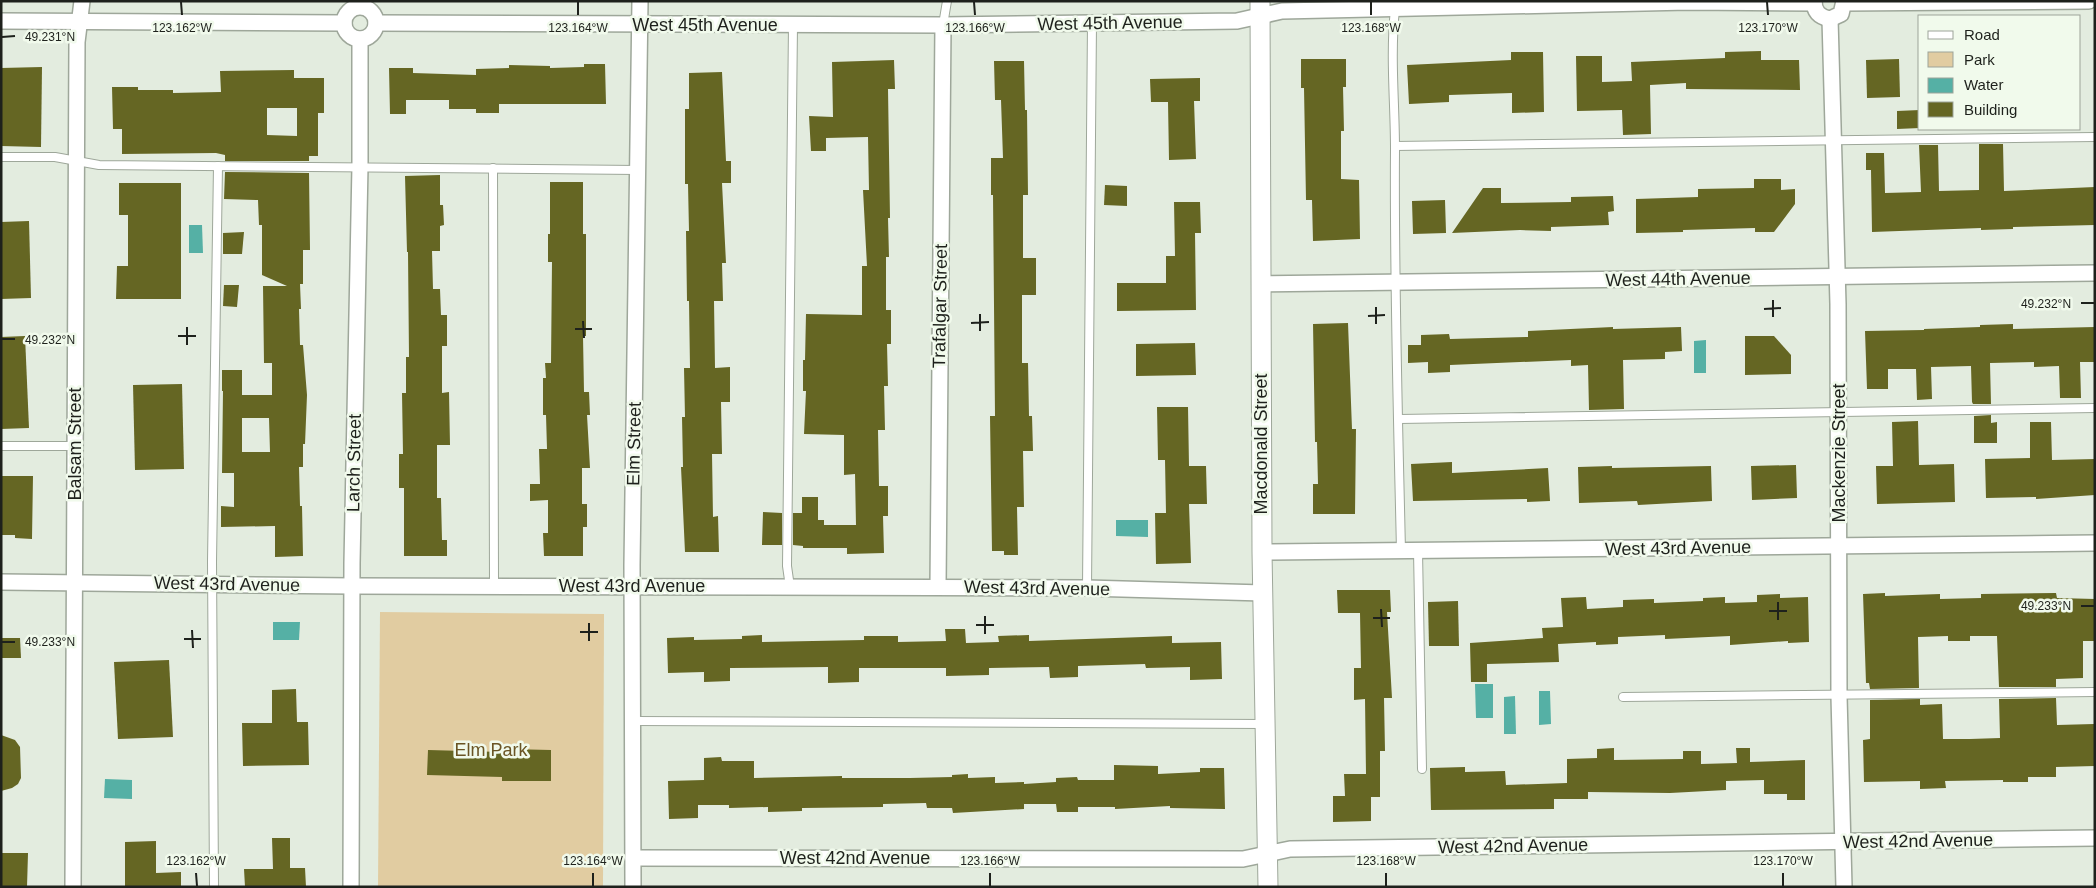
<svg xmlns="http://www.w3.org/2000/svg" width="2096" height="888" font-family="Helvetica,sans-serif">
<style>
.green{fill:#e1cca1}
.water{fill:#55b0a5}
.building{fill:#656623;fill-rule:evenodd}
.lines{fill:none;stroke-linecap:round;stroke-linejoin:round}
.service-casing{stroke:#9ea79a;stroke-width:10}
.minor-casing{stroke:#9ea79a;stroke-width:18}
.tertiary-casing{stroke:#9ea79a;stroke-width:21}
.service{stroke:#fff;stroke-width:8}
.minor{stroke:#fff;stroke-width:15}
.tertiary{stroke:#fff;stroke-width:19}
.ticks{fill:none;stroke:#1e211c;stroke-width:2}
.labels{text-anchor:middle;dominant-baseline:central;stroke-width:5;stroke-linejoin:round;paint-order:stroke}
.street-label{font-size:18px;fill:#1e211c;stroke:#f1faec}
.park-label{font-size:18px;fill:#6a5424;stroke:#f1faec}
.ticks-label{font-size:12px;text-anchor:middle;fill:#1e211c;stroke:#f1faec;stroke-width:5;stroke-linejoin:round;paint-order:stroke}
</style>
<rect width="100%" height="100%" fill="#e3ecdf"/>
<!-- green -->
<path class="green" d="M380 612 604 614 603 887H378Z"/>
<!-- water -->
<g class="water">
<path d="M189 225H202L203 253H189Z"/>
<path d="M1706 340V373H1694V341Z"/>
<path d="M1116 520H1148V537L1116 536Z"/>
<path d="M273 622H300L299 640H273Z"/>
<path d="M1475 684H1493V718H1476Z"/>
<path d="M1539 691H1550L1551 724 1539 725Z"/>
<path d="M1515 696 1516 734H1504V697Z"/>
<path d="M105 779 132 780V799L104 798Z"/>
</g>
<!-- building -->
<g class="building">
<path d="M1761 51V60H1799L1800 90 1686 89V83L1650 85 1651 134 1623 135 1622 110 1577 111 1576 56H1602V82L1632 81 1631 62 1725 58V52Z"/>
<path d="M1511 52H1543L1544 112 1512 113V93L1449 95V102L1409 104 1407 65 1511 60Z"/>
<path d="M1301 59H1346V87H1343L1344 131H1341V179L1359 180 1360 239 1313 241 1312 200H1306L1304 88H1301Z"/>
<path d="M1899 59 1900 97 1867 98 1866 60Z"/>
<path d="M894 60 895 89H888L890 218H888L889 257H886V310H891V344H887L888 386H884L885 430H878L879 486H888V516H883L884 553 847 554V548H803V546L793 545V513H802V497H818V520H824V525H856L855 474 844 475V435L804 434 806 391H803V360H805L806 314 862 315V266H867L863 190H869L868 137 826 138V151H811L809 116 833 117 832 62Z"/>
<path d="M994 61H1024L1025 110H1027L1028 195H1023V258H1036V295H1022V363H1028L1029 416H1032L1033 451H1023L1024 507H1017L1018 555H1004V551H992L990 416H995L993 195H991V158H1003L1001 100H995Z"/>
<path d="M584 64H605L606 104H499V113H476V109H449V100H406V114H390L389 68H413V73L476 75V69L509 68V65L550 66V68L584 67Z"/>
<path d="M42 67 41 147 1 146V68Z"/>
<path d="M294 70V78H324V113H318V156H309V161H225V155L216 153 122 154V129H113L112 87H138V90H173V93L221 92 220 71ZM267 108H297V136L267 135Z"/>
<path d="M722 72 726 161H731V183H722L726 263H722L723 301H714L715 368 730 367V402H721L722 454H712L713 517 718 516 719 552H685L681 467H683L682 417H685L684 368H690L689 301H687L686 231H689L688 184H685V109H689V73Z"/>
<path d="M1200 78V101H1194L1196 159 1169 160 1168 102H1151L1150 79Z"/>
<path d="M1920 110V128L1897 129V111Z"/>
<path d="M1979 144H2003L2004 191 2095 187V225L2013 227V229L1981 230V228L1872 232 1871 170H1866V153H1884L1885 193 1921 192 1919 145H1938L1939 191 1979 190Z"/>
<path d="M225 172 309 173 310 250H303V284H300L301 309H299L300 345H303L307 395 305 444H303V467H299L300 506H302L303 556 275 557V526L221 527V506L234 507V473H222L223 391H222V370H242V395H272V363H264L263 286H287L262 275V225H259L258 200 224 199ZM242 418H269L270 452H242Z"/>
<path d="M440 175V205H443L444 225 440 226V251H432L433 289H440L441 315H447V346H442V393L449 392 450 445H437V498H441L442 540H447V556H404V488H399V454H403L402 393H406V357H409L408 252H407L405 176Z"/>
<path d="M1754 179H1781V190L1795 189V204L1774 232H1755V228L1683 230V232L1636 233V199L1698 197V189L1754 188Z"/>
<path d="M550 182H583V234H586V336H583L584 392H589L590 415H587L590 468H582V504H587V527H583V556H544L543 533H548V500L530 501V484H540L539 449H547L546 415H543V378H546L545 363H551L552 262H548V234H550Z"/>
<path d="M119 183H181V299H116L117 266H128V215H119Z"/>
<path d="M1105 185 1127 186V206L1104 205Z"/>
<path d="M1483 188H1501V203L1571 202V197L1613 196 1614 211 1608 212 1609 225 1551 227V231L1520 230 1452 233Z"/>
<path d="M1445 200 1446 233 1413 234 1412 201Z"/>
<path d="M1174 202H1200L1201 233H1195L1196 310 1117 311V283H1166V256H1175Z"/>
<path d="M29 221 31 298 1 299V222Z"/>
<path d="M244 232 242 254H223V233Z"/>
<path d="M224 285H239L237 307 223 306Z"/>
<path d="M1348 323 1352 429H1356L1355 514H1313V484H1318L1317 442H1315L1313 324Z"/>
<path d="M2013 324V329L2095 327V362H2080L2081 398H2060L2059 366 2034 367V362L1990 363 1991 404H1973L1972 402 1971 366 1931 367 1932 399 1917 400 1916 369H1888V389H1867L1865 331 1924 330V329L1980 327V325Z"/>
<path d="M1613 327V329L1681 327 1682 351 1665 352V359L1623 360 1624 409 1589 410 1588 365 1571 366V360L1450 365V372L1428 373V362L1408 363V345H1421V335L1449 334 1450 339 1528 337V331Z"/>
<path d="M25 336 29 428 1 429V337Z"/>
<path d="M1745 336H1774L1791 355V374L1745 375Z"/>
<path d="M1195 343 1196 375 1136 376V344Z"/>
<path d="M182 384 184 469 135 470 133 385Z"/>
<path d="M1157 407H1188L1189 466H1206L1207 504H1189L1191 563 1156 564 1155 513H1166L1165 460H1158Z"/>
<path d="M1991 415V423L1997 422V443H1974V416Z"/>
<path d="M1918 421 1919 465 1954 464 1955 502 1877 504 1876 466H1893L1892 422Z"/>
<path d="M2030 422H2051L2052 460 2095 459V495L2036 499V497L1986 498 1985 459 2030 458Z"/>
<path d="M1452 462V473L1548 468 1550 501 1527 502V499L1413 501 1411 464Z"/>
<path d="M1796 465 1797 498 1752 500 1751 466Z"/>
<path d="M1612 466V468L1711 466 1712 501 1638 505 1637 501 1579 503 1578 467Z"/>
<path d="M1 476H33L32 539 15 538V535H1Z"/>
<path d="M763 512 782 513V545H762Z"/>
<path d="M1337 590H1390L1391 612H1387L1392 698H1384L1385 751H1380V797H1371V821L1333 822V796H1345L1344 774H1366L1365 699 1354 700V668H1361L1360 613H1338Z"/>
<path d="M1885 593V596L1940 594V599L1981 598V594L2056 593 2057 598 2095 599V641H2083V678L2056 679V687H1999L1997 636H1970V641H1948V636L1918 637 1919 688 1870 689 1869 683H1866L1863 594Z"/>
<path d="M1780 594V598L1808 597 1809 642 1788 643V641L1730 645V636L1665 639V635L1618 637V644L1596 645V642L1558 644 1559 662 1487 664V682H1471L1470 643 1543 638 1542 628 1563 627 1561 598 1586 597 1587 609 1623 607V600L1654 599V603L1703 601V598L1725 597V603L1757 602V595Z"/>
<path d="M1458 601 1459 646H1429L1428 602Z"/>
<path d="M945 629H965L966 643 999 642 998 636 1029 635V641L1172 636V643L1221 642 1222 679 1190 680V667L1146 668 1145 664 1078 666V677L1050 678 1049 667 989 668V675L946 676V668H859V682L828 683V667L730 668V681L704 682V672L668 673 667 638 694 637V640L742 639V636L762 635V642L864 640V636H898V642L946 641Z"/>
<path d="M1 638H20L21 658H1Z"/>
<path d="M169 660 173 737 118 739 114 662Z"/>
<path d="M296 689 297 722H308L309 765 243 766 242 723H272V690Z"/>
<path d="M2056 698 2057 725 2094 724 2095 766 2056 767V777H2028V782H2003V780L1945 781 1946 788 1920 789V781L1864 782 1863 740 1870 739V700L1920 699V705L1942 704 1943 739H1970L2000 738 1999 699Z"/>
<path d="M1 735 15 740 20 747 21 778 18 784 12 788 1 791Z"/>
<path d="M1614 748V760L1683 759V751H1701V764L1737 763 1736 748H1750V762L1805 760V800H1787V794H1764V780L1726 781V790L1670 793 1588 792V799H1554V809L1431 810 1430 768 1465 767V772L1505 771 1506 785 1567 783V759L1597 758V749Z"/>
<path d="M502 749 551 750V781H502V777L427 775 428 750 502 752Z"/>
<path d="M721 757 722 761H754V778L842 776V778H910L952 777V775L968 774V778L995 777V783L1024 782V784L1056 782V778L1077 777 1078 780H1114V765L1158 766V774L1200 772V768H1224L1225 809 1170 808V806L1115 809V807H1078V812H1057L1056 804H1024V809L953 813 952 808H927L926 803 883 804V807L802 808V811L768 812V807L729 808V805H698V818L669 819 668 781 704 780V758Z"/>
<path d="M272 838H290V868H305L306 887H245L244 869H273Z"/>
<path d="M156 841V873L181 872V887H125V842Z"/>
<path d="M1 853H28L27 887H1Z"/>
</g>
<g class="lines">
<!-- service casing -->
<g class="service-casing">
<g id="service">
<path d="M1395 9C1390 56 1395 103 1395 149 1394 283 1398 417 1401 551"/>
<path d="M943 25 947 1"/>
<path d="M1395 146 2095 137"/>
<path d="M1 157H55L99 165 638 170"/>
<path d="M493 168 494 586"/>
<path d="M1399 419 2095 408"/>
<path d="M1 446H74"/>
<path d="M1418 551 1422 769"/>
<path d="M790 587 787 566 793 25"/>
<path d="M1087 588 1092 23"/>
<path d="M1623 697 2095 692"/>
<path d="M634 721 1264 724"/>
<path d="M214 887 212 562 218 166"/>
</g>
</g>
<!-- minor casing -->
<g class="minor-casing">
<g id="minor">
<path d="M1814 1C1814 12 1820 17 1830 19L1841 14 1844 1"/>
<path d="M1844 3 2089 1"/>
<circle cx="360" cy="23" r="16"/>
<path d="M1830 19 1838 304 1839 696 1844 887"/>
<path d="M1 21 344 23"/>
<path d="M376 23 943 25 1092 23 1237 21 1282 11 1688 2 1814 3"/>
<path d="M1260 284 2095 273"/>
<path d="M1262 552 2095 543"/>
<path d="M1 582 352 586 1087 588 1263 593"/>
<path d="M938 587 943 25"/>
<path d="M633 858 1243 859 1290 849 2095 838"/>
<path d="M73 887 77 42 82 1"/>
<path d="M351 887 352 563 360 166V39"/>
<path d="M633 887 632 565 640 1"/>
</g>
</g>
<!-- tertiary casing -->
<g class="tertiary-casing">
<path id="tertiary" d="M1260 1 1262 552 1268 887"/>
</g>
<!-- service -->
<use href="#service" class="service"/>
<!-- minor -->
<use href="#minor" class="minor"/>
<!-- tertiary -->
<use href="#tertiary" class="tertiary"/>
</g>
<!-- ticks -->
<path class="ticks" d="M181 2 182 15M578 2V15M974 2 975 15M1371 2V15M1767 2 1768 15M2 37 15 36M1773 300V317M2081 303H2094M1376 307V324M1764 309 1781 308M980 314V331M1368 316 1385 315M583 321 584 338M971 323 989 322M187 327V345M575 329H592M178 336H196M2 339H15M1778 602V620M2081 606H2094M1381 609 1382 627M1769 611H1787M985 616V634M1373 618H1390M589 623V641M976 625H994M192 630 193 648M580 632H598M184 639H201M2 642H15M196 873 197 886M593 873V886M990 873V886M1386 873V886M1783 873V886"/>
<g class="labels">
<!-- street labels -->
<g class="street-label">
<text transform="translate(1110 23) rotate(-1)">West 45th Avenue</text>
<text x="705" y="25">West 45th Avenue</text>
<text transform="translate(1678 279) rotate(-1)">West 44th Avenue</text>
<text transform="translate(940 306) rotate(-89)">Trafalgar Street</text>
<text transform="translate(75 444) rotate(-90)">Balsam Street</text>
<text transform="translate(634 444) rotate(-89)">Elm Street</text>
<text transform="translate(1261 444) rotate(-90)">Macdonald Street</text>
<text transform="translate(1839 453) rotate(-90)">Mackenzie Street</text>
<text transform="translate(354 463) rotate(-89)">Larch Street</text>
<text transform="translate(1678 548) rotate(-1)">West 43rd Avenue</text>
<text transform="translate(227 584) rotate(1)">West 43rd Avenue</text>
<text x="632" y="586">West 43rd Avenue</text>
<text transform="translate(1037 588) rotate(1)">West 43rd Avenue</text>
<text transform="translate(1918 841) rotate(-1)">West 42nd Avenue</text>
<text transform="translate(1513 846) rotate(-1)">West 42nd Avenue</text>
<text x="855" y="858">West 42nd Avenue</text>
</g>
<!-- park labels -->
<g class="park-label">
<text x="491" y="750">Elm Park</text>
</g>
</g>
<g class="ticks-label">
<text x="182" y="32">123.162°W</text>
<text x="578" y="32">123.164°W</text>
<text x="975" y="32">123.166°W</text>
<text x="1371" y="32">123.168°W</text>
<text x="1768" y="32">123.170°W</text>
<text x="50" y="41">49.231°N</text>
<text x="2046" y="308">49.232°N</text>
<text x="50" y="344">49.232°N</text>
<text x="2046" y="610">49.233°N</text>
<text x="50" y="646">49.233°N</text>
<text x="196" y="865">123.162°W</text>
<text x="593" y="865">123.164°W</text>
<text x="990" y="865">123.166°W</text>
<text x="1386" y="865">123.168°W</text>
<text x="1783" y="865">123.170°W</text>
</g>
<!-- border -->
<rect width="2096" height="888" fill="none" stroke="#1e211c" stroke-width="5"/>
<!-- legend -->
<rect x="1918" y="15" width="162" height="115" fill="#f1faec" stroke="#9da399"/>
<rect x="1928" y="31" width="25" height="8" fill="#ffffff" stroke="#9da399"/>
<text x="1964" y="40" font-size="15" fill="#1e211c">Road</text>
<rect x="1928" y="52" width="25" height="15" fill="#e1cca1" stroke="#9da399"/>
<text x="1964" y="65" font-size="15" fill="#1e211c">Park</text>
<rect x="1928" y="78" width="25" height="15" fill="#55b0a5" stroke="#9da399"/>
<text x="1964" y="90" font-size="15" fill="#1e211c">Water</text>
<rect x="1928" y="102" width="25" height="15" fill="#656623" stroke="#9da399"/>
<text x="1964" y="115" font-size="15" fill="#1e211c">Building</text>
</svg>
